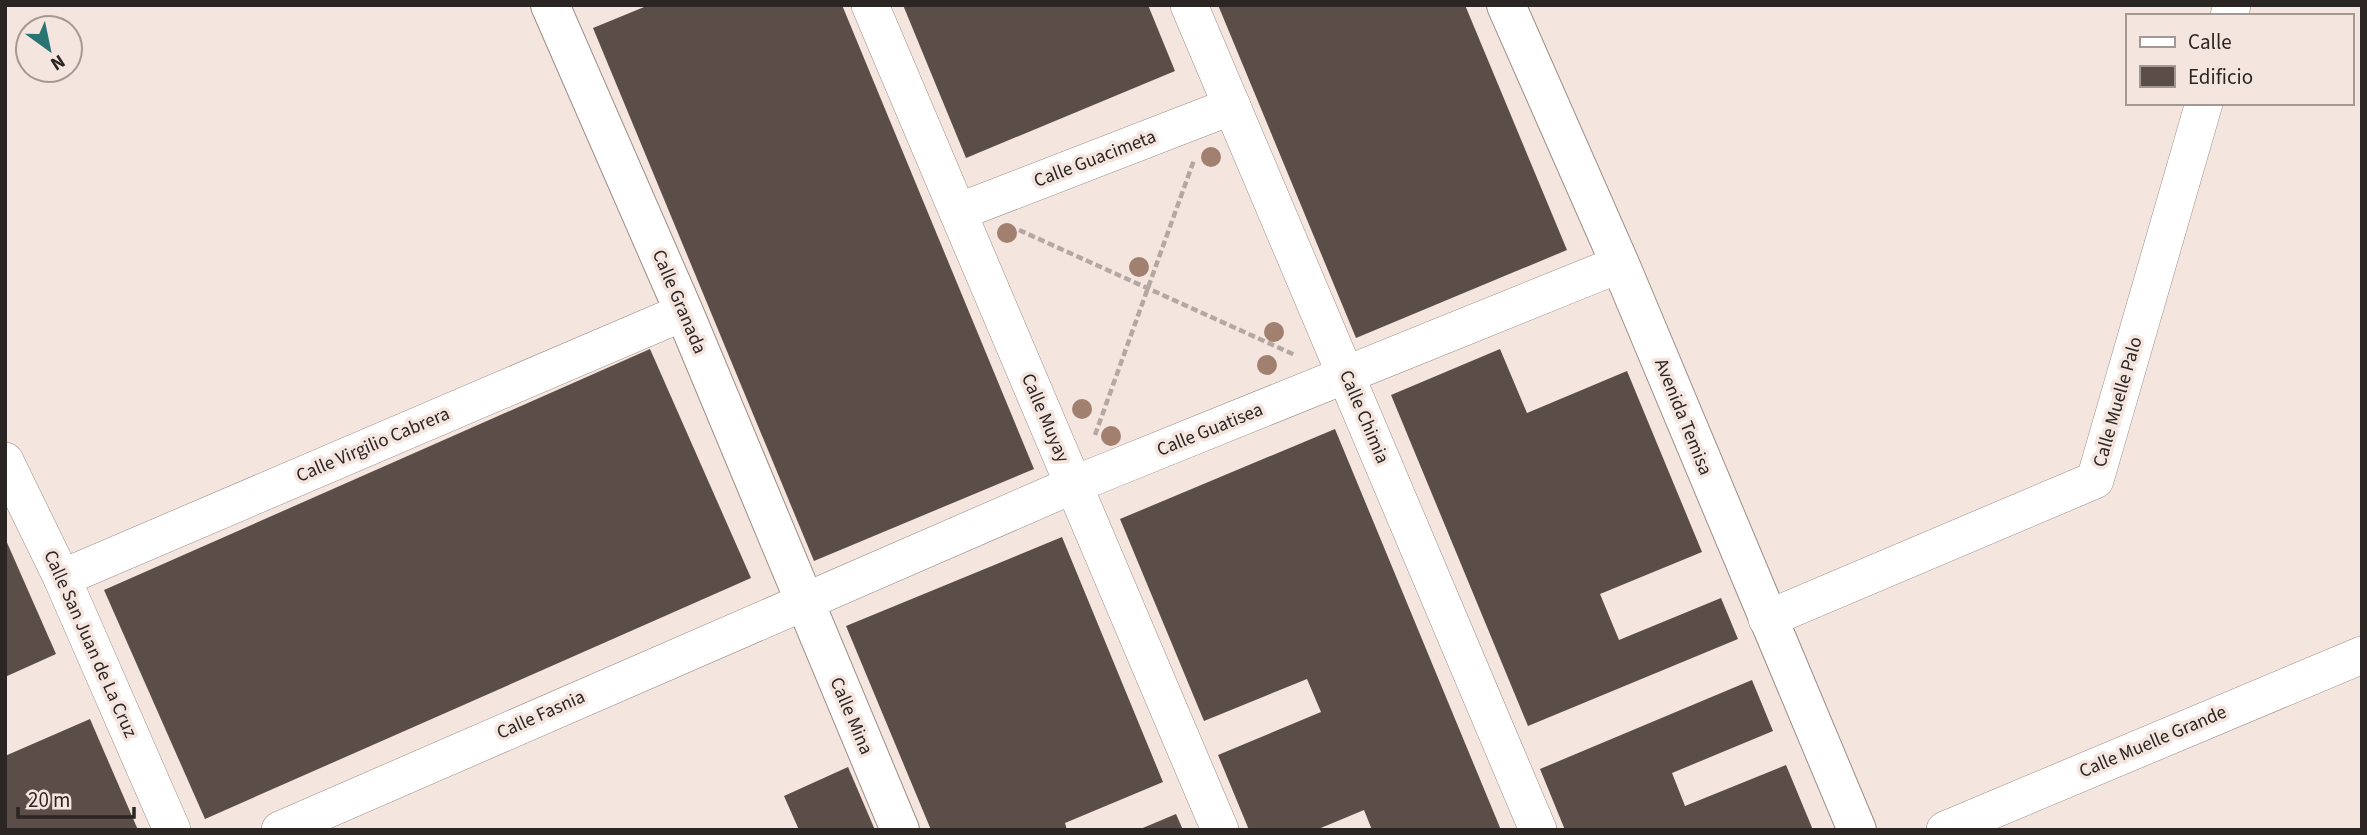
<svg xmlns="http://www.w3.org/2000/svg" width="2367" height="835" font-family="'Source Sans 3',sans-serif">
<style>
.building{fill:#5b4e49}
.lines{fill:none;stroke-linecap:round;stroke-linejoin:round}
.minor-casing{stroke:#9c8d87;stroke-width:38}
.tertiary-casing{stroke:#9c8d87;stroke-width:40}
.path{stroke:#b5a8a3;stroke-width:4.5;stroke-dasharray:7 3.5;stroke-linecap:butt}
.minor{stroke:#fff;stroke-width:37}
.tertiary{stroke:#fff;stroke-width:38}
.tree{fill:#a28070}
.labels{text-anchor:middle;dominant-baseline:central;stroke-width:7;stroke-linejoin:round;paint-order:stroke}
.street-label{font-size:19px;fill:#2b2523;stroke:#f5e5df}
</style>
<rect width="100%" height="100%" fill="#f5e5df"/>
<!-- building -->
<g class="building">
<path d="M649 5H842L1034 469 814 561 593 28Z"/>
<path d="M903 5H1148L1175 71 966 158Z"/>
<path d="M1218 5H1465L1567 250 1356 338Z"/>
<path d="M650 349 751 578 205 819 104 590Z"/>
<path d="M1500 349 1527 413 1627 371 1702 552 1600 594 1619 640 1721 598 1738 639 1528 726 1391 395Z"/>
<path d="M1335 429 1501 830H1372L1364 810 1316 830H1249L1218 755 1321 712 1307 679 1204 721 1120 519Z"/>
<path d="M1062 537 1163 782 1065 823 1067 830H931L846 626Z"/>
<path d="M5 538 56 654 5 677Z"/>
<path d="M1752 680 1773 731 1672 773 1685 806 1786 765 1813 830H1565L1540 769Z"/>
<path d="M90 719 138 830H5V756Z"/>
<path d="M848 767 875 830H799L784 796Z"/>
<path d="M1176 814 1183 830H1138Z"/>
</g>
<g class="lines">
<!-- minor casing -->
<g class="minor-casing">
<g id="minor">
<path d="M870 5 1220 830"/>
<path d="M1189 5 1538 830"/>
<path d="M2229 16 2232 5"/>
<path d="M958 212 1232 106"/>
<path d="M5 461 62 578 172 830"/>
<path d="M62 578 684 312"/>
<path d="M1767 619 2095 480 2204 103"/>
<path d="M280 830 1073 485 1620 264"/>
<path d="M1945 830 2362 655"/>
</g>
</g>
<!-- tertiary casing -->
<g class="tertiary-casing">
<g id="tertiary">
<path d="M550 5 684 312 900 830"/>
<path d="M1506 5 1620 264 1857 830"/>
</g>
</g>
<!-- path -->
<g class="path">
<path d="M1019 230 1295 355"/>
<path d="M1095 435 1194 160"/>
</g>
<!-- minor -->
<use href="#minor" class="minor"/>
<!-- tertiary -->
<use href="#tertiary" class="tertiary"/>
</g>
<!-- trees -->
<g class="tree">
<circle cx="1211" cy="157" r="10"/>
<circle cx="1007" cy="233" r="10"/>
<circle cx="1139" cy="267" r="10"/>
<circle cx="1274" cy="332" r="10"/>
<circle cx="1267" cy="365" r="10"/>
<circle cx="1082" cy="409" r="10"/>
<circle cx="1111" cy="436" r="10"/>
</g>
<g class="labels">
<!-- street labels -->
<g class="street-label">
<text transform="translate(1095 159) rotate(-21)">Calle Guacimeta</text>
<text transform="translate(679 302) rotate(67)">Calle Granada</text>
<text transform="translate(2118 402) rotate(-74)">Calle Muelle Palo</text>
<text transform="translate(1364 417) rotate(67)">Calle Chimia</text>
<text transform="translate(1683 417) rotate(68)">Avenida Temisa</text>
<text transform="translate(1045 418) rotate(67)">Calle Muyay</text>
<text transform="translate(1210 430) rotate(-22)">Calle Guatisea</text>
<text transform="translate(373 445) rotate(-23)">Calle Virgilio Cabrera</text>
<text transform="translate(90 644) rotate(66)">Calle San Juan de La Cruz</text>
<text transform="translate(541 715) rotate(-24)">Calle Fasnia</text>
<text transform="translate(851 716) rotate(67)">Calle Mina</text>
<text transform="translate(2153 742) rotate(-23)">Calle Muelle Grande</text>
</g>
</g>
<!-- border -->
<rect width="2367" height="835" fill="none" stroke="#2b2523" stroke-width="14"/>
<!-- legend -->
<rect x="2126" y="14" width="228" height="91" fill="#f5e5df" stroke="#a49894" stroke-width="2"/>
<rect x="2140" y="37" width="35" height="10" fill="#ffffff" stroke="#a49894" stroke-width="2"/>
<text x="2188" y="49" font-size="21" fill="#2b2523">Calle</text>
<rect x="2140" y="66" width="35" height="21" fill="#5b4e49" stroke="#a49894" stroke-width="2"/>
<text x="2188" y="84" font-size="21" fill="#2b2523">Edificio</text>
<!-- north arrow -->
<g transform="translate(49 49) rotate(147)"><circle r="33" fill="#f5e5df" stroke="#a49894" stroke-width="2"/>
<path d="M0-5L12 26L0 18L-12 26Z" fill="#2a7472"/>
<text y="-10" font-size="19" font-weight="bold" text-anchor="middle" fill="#2b2523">N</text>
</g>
<!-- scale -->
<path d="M18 807v10h116v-10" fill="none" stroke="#2b2523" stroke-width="3.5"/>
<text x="28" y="807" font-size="21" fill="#2b2523" stroke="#f5e5df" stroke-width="5" paint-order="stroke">20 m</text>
</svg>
